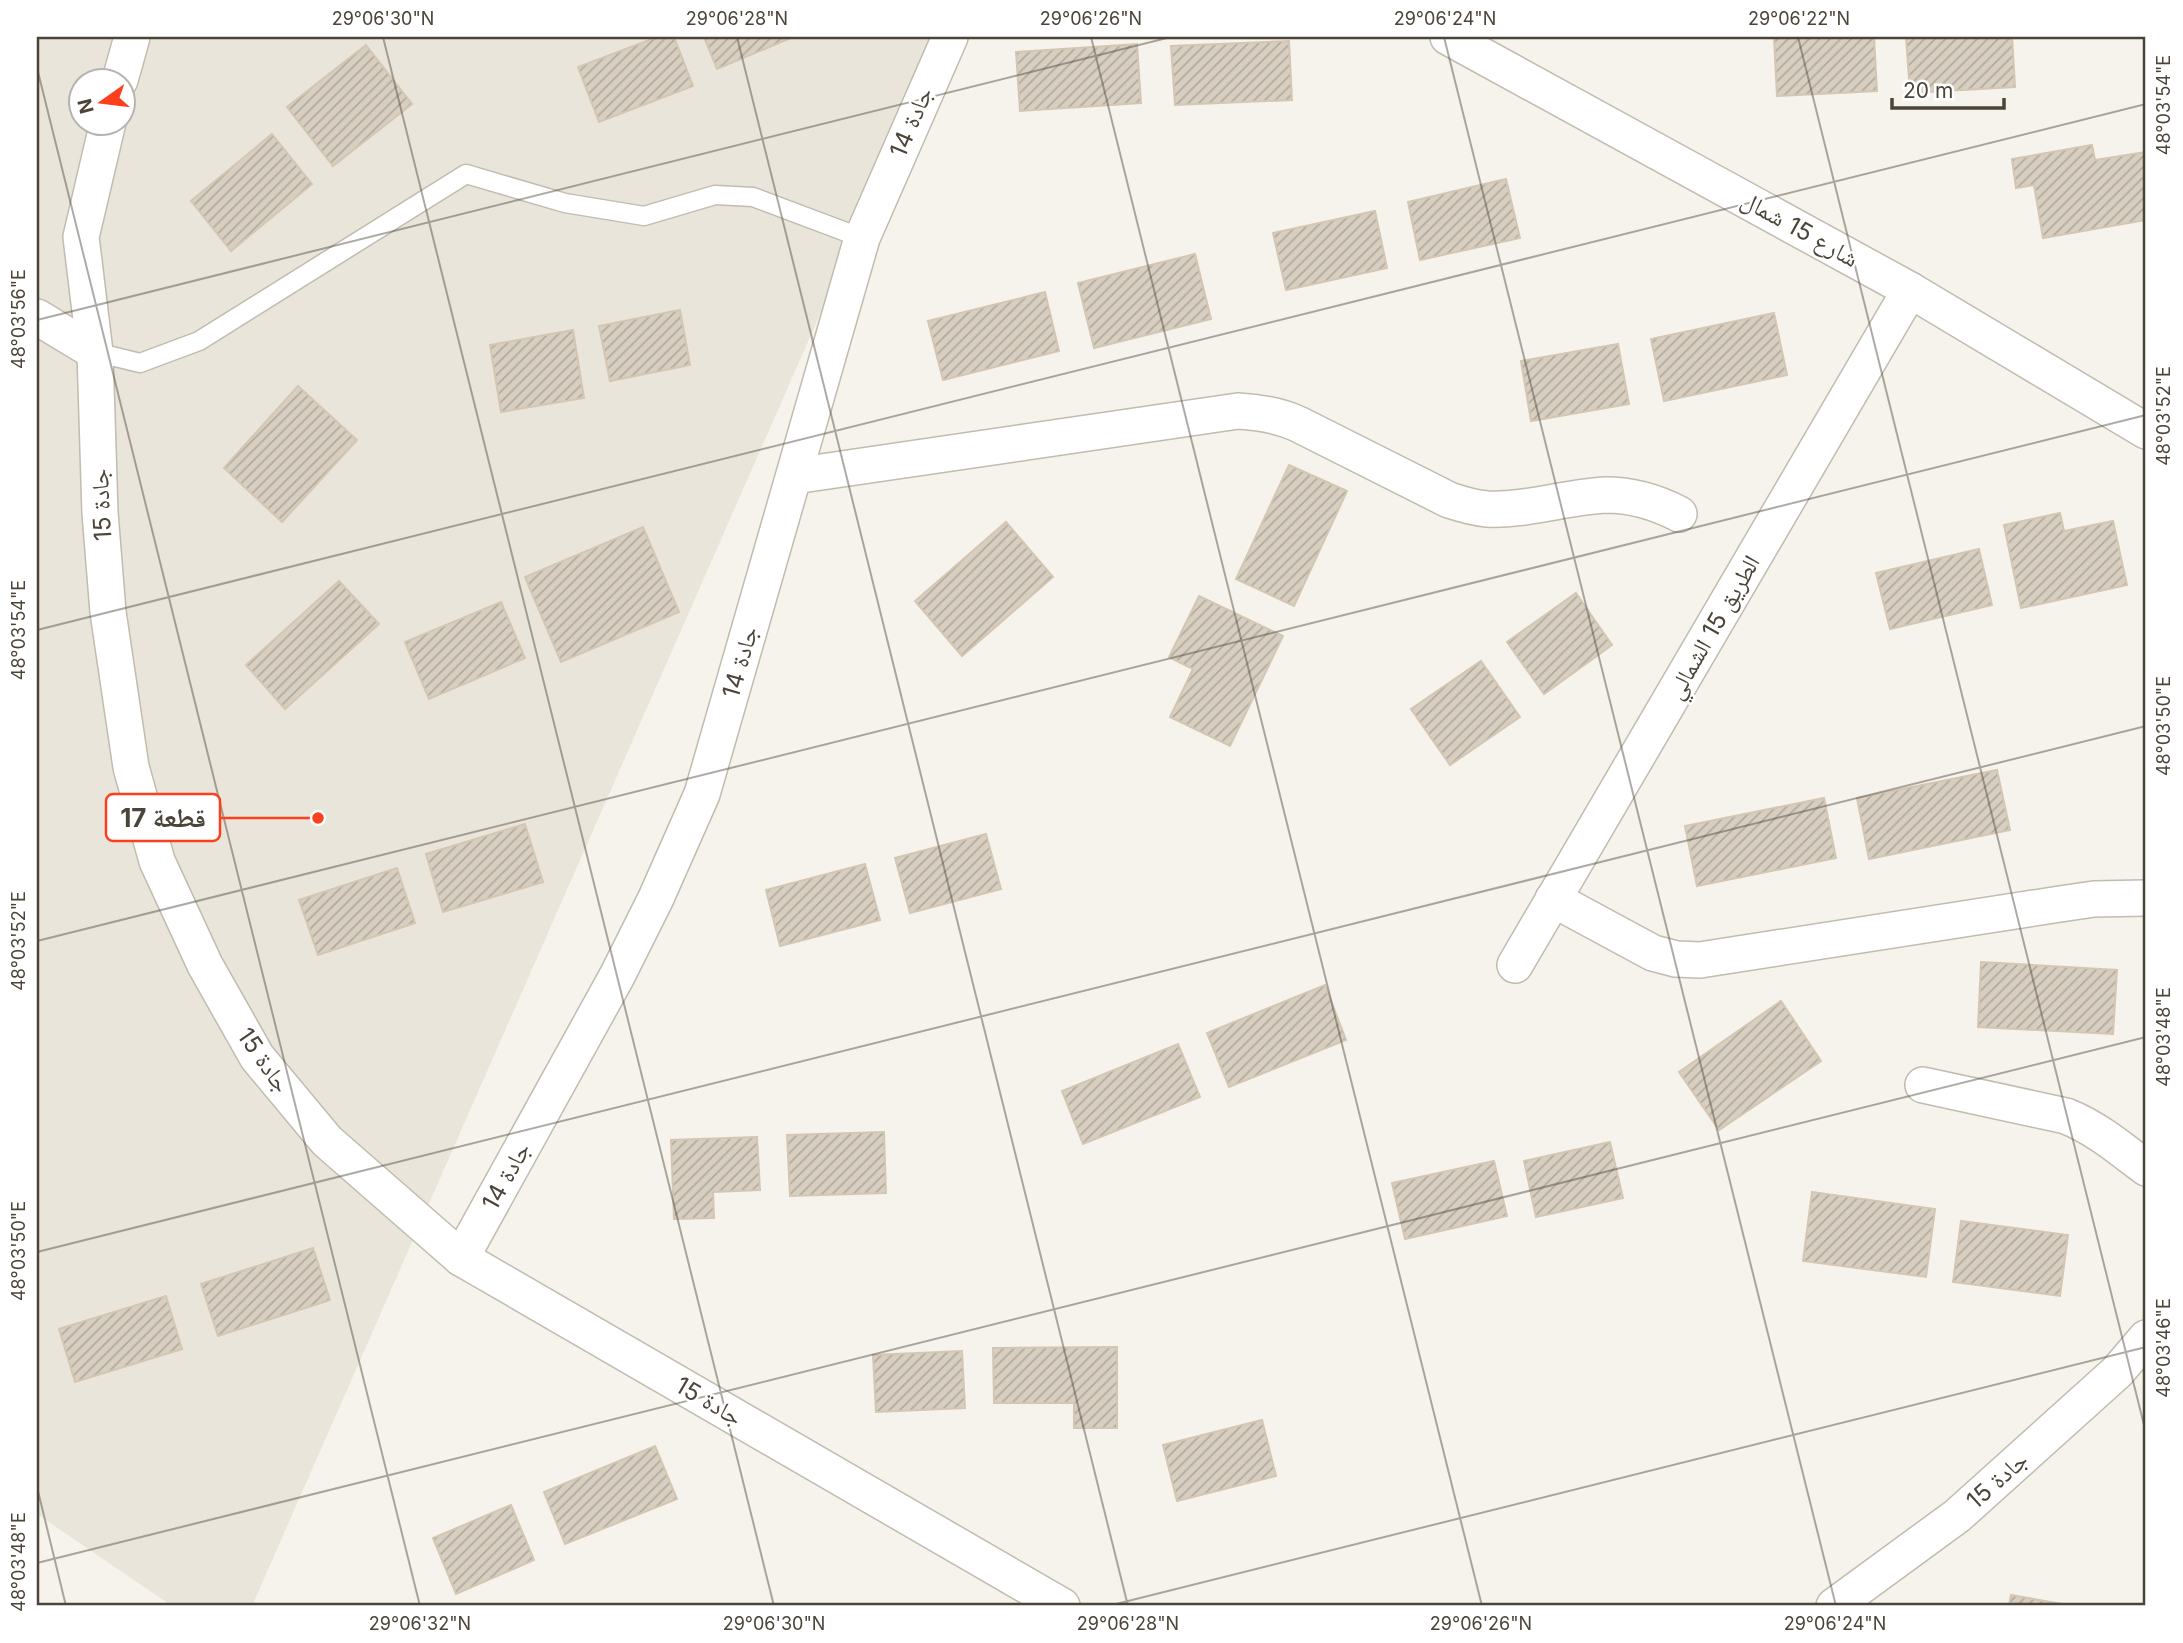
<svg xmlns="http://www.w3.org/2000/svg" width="2183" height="1643" font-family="Inter,'Noto Naskh Arabic',sans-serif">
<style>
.residential{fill:#eae5da;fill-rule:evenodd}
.building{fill:url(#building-hatch);stroke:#d3c7b4;stroke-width:2}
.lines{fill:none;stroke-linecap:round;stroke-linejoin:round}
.lane-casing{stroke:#c2bbae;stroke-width:21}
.street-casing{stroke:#c2bbae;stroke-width:38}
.lane{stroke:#fff;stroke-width:18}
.street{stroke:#fff;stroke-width:35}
.ticks{fill:none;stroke:#4b4439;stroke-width:2;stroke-opacity:0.45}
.labels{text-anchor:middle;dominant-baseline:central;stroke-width:5;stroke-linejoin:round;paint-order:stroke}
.street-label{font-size:24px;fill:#4b4439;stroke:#fff}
.leader{fill:none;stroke:#fc3f1d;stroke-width:2.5}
.callout-dot{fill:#fc3f1d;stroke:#fff;stroke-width:2.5}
.callout{fill:#fff;stroke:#fc3f1d;stroke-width:2.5}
.callout-label{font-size:26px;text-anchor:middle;font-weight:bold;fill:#4b4439}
.neatline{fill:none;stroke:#4b4439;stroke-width:2.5}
.ticks-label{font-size:18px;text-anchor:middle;fill:#4b4439}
</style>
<defs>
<pattern id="building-hatch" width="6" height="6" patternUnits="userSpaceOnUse" patternTransform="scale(1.75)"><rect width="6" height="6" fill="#d8cfc1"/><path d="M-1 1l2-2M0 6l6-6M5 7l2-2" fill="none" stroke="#b1aa9e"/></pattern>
</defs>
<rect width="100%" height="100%" fill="#f6f3ec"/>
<!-- residential -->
<path class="residential" d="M37 37H942L252 1606H172L37 1514ZM80 80H122V122H80Z"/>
<!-- building -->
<g class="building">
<path d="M657 37H674L693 86 599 122 578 67Z"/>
<path d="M704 37H793L717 69Z"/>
<path d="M1793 37H1874L1877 91 1777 96 1774 38Z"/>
<path d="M1906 37H2012L2015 87 1910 93Z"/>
<path d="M1289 41 1292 100 1175 105 1171 46Z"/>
<path d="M1137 44 1141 103 1020 111 1016 52Z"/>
<path d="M366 45 412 104 333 166 287 107Z"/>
<path d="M272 134 312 184 231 251 191 201Z"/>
<path d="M2092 145 2095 160 2146 152V220L2043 238 2034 185 2016 188 2012 159Z"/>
<path d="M1506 179 1520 238 1420 260 1408 202Z"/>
<path d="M1375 211 1387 268 1286 290 1273 233Z"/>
<path d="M1195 254 1211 319 1094 348 1078 283Z"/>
<path d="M1045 292 1059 351 943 380 928 321Z"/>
<path d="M680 310 690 365 610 381 599 326Z"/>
<path d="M1774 313 1787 375 1664 401 1651 339Z"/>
<path d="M573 330 584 398 501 412 490 345Z"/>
<path d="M1618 344 1629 404 1531 421 1521 361Z"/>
<path d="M298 386 357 440 282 522 224 468Z"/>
<path d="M1289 465 1347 491 1294 606 1236 579Z"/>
<path d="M2060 513 2064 531 2113 521 2127 585 2021 608 2004 525Z"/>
<path d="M1006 522 1053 577 962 656 915 601Z"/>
<path d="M643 527 679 612 561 662 525 577Z"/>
<path d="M1979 549 1992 605 1890 629 1876 573Z"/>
<path d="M339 581 379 624 285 709 246 665Z"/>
<path d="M1576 593 1612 645 1544 694 1507 642Z"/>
<path d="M1199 596 1283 636 1230 746 1170 717 1193 669 1169 657Z"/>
<path d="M501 602 525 658 429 699 405 642Z"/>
<path d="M1481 661 1520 717 1450 765 1411 709Z"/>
<path d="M1997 770 2010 830 1869 859 1857 798Z"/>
<path d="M1824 798 1836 858 1697 886 1685 826Z"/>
<path d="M525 824 543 882 443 912 426 854Z"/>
<path d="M986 834 1001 889 910 913 895 858Z"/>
<path d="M865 864 880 920 780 946 766 890Z"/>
<path d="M397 868 415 923 318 955 299 900Z"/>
<path d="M1981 962 2117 970 2113 1034 1978 1027Z"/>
<path d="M1325 985 1346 1040 1229 1087 1207 1033Z"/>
<path d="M1781 1001 1821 1061 1719 1130 1679 1072Z"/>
<path d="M1178 1044 1200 1097 1083 1144 1062 1091Z"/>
<path d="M884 1132 886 1193 790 1196 787 1135Z"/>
<path d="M757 1137 760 1190 713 1192 714 1218 674 1219 671 1140Z"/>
<path d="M1610 1142 1623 1198 1536 1217 1524 1161Z"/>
<path d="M1494 1161 1507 1216 1405 1239 1392 1183Z"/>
<path d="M1812 1192 1935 1209 1926 1277 1803 1261Z"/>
<path d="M1961 1221 2068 1235 2060 1296 1953 1282Z"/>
<path d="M313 1248 330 1300 218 1336 201 1284Z"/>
<path d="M166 1296 182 1349 75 1382 59 1329Z"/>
<path d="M1117 1347V1428H1074V1403H994L993 1348Z"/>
<path d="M962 1351 965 1408 876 1412 873 1355Z"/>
<path d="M1262 1420 1276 1476 1177 1501 1163 1445Z"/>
<path d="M655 1446 677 1499 565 1544 544 1492Z"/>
<path d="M511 1505 534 1560 456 1594 433 1538Z"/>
<path d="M2011 1595 2074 1606H2009Z"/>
</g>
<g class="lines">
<!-- lane casing -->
<g class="lane-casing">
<path id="lane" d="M95 352 140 363 199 341 466 174 565 203 644 216 715 195 753 197 862 238"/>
</g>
<!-- street casing -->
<g class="street-casing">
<g id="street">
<path d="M1448 37 1910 290 2146 431"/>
<path d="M120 80 132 37"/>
<path d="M108 122 81 237 95 352 100 513 108 612 131 767 157 861 205 965 257 1057 327 1141 461 1258 1062 1606"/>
<path d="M37 317 95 352"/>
<path d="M794 476 1238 411C1260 412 1278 415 1298 424L1449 500C1461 504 1474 508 1487 509 1526 511 1566 497 1606 495 1632 495 1656 502 1679 514"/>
<path d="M1553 899 1653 953 1676 959 1700 960 2060 904 2094 899 2146 898"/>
<path d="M1515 965 1910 290"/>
<path d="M1923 1085 2066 1116C2096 1128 2120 1148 2146 1168"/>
<path d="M461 1258 617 976 656 898 702 794 862 238 950 37"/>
<path d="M1834 1606 1957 1516 2117 1372 2146 1338"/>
</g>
</g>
<!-- lane -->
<use href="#lane" class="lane"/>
<!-- street -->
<use href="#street" class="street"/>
</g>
<!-- ticks -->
<path class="ticks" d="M383 37 774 1606M737 37 1128 1606M1091 37 1482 1606M1444 37 1836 1606M1798 37 2146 1433M37 68 420 1606M37 320 1171 37M37 630 2146 104M37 941 2146 415M37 1252 2146 726M37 1487 66 1606M37 1563 2146 1037M1108 1606 2146 1347"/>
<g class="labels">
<!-- street labels -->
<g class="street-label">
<text transform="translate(911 122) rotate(-67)">جادة 14</text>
<text transform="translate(1800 229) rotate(29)">شارع 15 شمال</text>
<text transform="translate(101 505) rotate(-93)">جادة 15</text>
<text transform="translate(1713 627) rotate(-60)">الطريق 15 الشمالي</text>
<text transform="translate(740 662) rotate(-74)">جادة 14</text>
<text transform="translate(264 1060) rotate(55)">جادة 15</text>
<text transform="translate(506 1176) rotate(-61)">جادة 14</text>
<text transform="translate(709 1401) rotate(30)">جادة 15</text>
<text transform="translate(1997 1480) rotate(-42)">جادة 15</text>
</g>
</g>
<!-- callouts -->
<path class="leader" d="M318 818L220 818"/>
<circle class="callout-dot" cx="318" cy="818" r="7"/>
<rect class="callout" x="106" y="794" width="114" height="47" rx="7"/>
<g class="callout-label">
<text x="163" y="827">قطعة 17</text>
</g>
<!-- border -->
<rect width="2183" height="1643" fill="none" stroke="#ffffff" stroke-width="77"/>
<!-- north arrow -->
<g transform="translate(102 102) rotate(256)"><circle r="33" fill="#ffffff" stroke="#b7b4b0" stroke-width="2"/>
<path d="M0-5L12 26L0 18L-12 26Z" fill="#fc3f1d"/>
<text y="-10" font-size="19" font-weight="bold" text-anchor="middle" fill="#4b4439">N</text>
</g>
<!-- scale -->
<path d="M1892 98v10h112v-10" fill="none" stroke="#4b4439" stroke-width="3.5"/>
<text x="1903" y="98" font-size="21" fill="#4b4439" stroke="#ffffff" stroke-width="5" paint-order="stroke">20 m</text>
<rect x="38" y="38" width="2106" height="1566" class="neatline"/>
<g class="ticks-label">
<text x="383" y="25">29°06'30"N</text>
<text x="737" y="25">29°06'28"N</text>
<text x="1091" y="25">29°06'26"N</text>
<text x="1445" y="25">29°06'24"N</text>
<text x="1799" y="25">29°06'22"N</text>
<text transform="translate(2164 105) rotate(-90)" y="6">48°03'54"E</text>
<text transform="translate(19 319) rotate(-90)" y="6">48°03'56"E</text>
<text transform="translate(2164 416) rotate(-90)" y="6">48°03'52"E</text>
<text transform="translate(19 630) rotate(-90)" y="6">48°03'54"E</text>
<text transform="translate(2164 726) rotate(-90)" y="6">48°03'50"E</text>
<text transform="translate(19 941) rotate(-90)" y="6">48°03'52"E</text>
<text transform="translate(2164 1037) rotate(-90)" y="6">48°03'48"E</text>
<text transform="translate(19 1251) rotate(-90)" y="6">48°03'50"E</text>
<text transform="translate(2164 1348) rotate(-90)" y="6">48°03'46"E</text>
<text transform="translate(19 1562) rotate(-90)" y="6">48°03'48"E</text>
<text x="420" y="1630">29°06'32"N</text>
<text x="774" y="1630">29°06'30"N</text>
<text x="1128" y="1630">29°06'28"N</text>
<text x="1481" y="1630">29°06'26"N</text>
<text x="1835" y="1630">29°06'24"N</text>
</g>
</svg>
